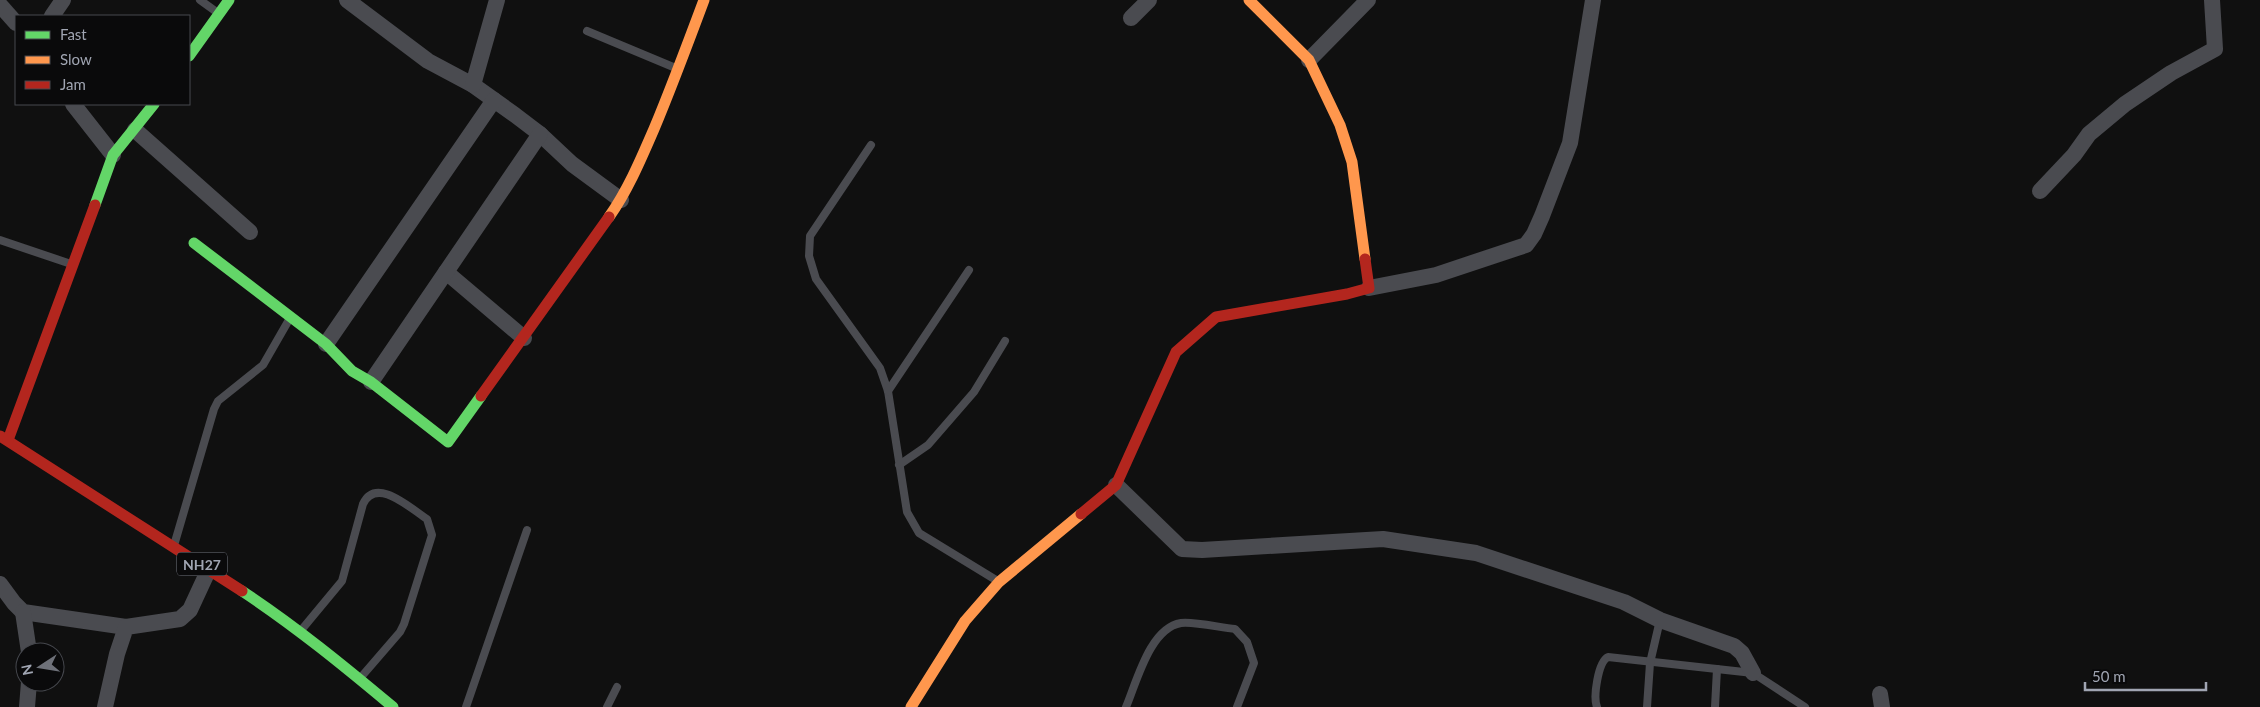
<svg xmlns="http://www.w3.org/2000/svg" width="2260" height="707" font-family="Lato,sans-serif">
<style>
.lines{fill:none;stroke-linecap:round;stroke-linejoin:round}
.lane{stroke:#4a4b50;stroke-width:8}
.street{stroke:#4a4b50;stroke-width:16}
.fast{stroke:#63d668;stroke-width:11}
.slow{stroke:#ff974d;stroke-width:11}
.jam{stroke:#b3261e;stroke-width:11}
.labels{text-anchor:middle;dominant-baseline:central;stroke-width:4.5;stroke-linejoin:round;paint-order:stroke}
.shield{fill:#0a0a0b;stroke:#737680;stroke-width:1}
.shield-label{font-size:14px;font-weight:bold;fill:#a0a5b2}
</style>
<rect width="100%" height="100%" fill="#101010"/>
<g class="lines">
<!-- lane -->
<g class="lane">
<path d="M200 0 218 13"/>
<path d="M587 31 678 69"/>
<path d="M871 145 810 236 809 256 816 279 880 368 888 391 907 512 919 533 996 580"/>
<path d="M0 240 71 264"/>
<path d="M888 391 969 270"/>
<path d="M899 465 928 445 974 392 1005 341"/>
<path d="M175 542 214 409 218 401 263 365 290 318"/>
<path d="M303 628 342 581 363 504C376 476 410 508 427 519L432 535 404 624 400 632 362 676"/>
<path d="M466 707 527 530"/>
<path d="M607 707 617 687"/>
<path d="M1126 707C1137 681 1150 628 1181 623 1193 621 1222 628 1235 629L1247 642 1254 663 1237 707"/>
<path d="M1597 707C1593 697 1598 662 1608 657L1753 673 1805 707"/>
<path d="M1647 707 1650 663 1660 620"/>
<path d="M1715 707 1717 669"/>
</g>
<!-- street -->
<g class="street">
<path d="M347 0 428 61 473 85 515 115 540 134 572 164 621 200"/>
<path d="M0 5 16 23"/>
<path d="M52 16 63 0"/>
<path d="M1131 18 1149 0"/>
<path d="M1309 60 1368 0"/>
<path d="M473 85 497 0"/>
<path d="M73 104 113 155"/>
<path d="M135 130 250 232"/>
<path d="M2040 191 2074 155 2089 134 2125 104 2171 73 2215 49 2212 0"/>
<path d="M446 272 524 338"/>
<path d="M1369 288 1436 275 1526 245 1534 234 1542 216 1570 143 1593 0"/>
<path d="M326 344 494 100"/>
<path d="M371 382 540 134"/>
<path d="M1116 485 1182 549 1202 550 1383 539 1476 553 1624 602 1660 620 1734 646 1742 653 1753 673"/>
<path d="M0 584 14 603 23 612 126 627"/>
<path d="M23 612 29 652"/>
<path d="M1880 694 1882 707"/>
<path d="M27 707 29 682"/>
<path d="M105 707 117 654 126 627 180 619 190 610 209 569"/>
</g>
<!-- fast -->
<g class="fast">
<path d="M189 56 229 0"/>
<path d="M95 205 113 155 154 104"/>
<path d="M194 243 326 344 352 371 371 382 448 442 481 396"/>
<path d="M242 591C295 626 344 666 393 707"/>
</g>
<!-- slow -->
<g class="slow">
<path d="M1249 0 1309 60 1340 125 1352 162 1365 259"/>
<path d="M609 217C628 190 641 159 654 129 672 86 688 43 704 0"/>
<path d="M911 707 965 621 999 582 1081 514"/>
</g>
<!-- jam -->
<g class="jam">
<path d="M481 396 609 217"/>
<path d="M0 436 242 591"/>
<path d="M8 440 95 205"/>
<path d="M1081 514 1116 485 1176 352 1216 317 1347 294 1369 288 1365 259"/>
</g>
</g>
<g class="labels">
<!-- shield labels -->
<rect class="shield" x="177" y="552.5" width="50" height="23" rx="4"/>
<g class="shield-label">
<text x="202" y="564">NH27</text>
</g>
</g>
<!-- legend -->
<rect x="15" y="15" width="175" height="90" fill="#0a0a0b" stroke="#46484e"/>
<rect x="25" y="31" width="25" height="8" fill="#63d668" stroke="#46484e"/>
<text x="60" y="40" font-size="15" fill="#a0a5b2">Fast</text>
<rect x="25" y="56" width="25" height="8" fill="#ff974d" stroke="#46484e"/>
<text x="60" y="65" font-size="15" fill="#a0a5b2">Slow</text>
<rect x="25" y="81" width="25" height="8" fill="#b3261e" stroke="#46484e"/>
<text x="60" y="90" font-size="15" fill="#a0a5b2">Jam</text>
<!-- north arrow -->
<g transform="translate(40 667) rotate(258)"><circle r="24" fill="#0a0a0b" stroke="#46484e"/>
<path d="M0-4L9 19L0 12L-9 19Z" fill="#6e7179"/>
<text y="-8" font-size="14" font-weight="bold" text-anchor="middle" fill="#a0a5b2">N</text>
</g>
<!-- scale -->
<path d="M2085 682v8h121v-8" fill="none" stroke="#a0a5b2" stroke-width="2.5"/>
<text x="2092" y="682" font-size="15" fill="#a0a5b2" stroke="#0a0a0b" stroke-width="4" paint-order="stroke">50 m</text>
</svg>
